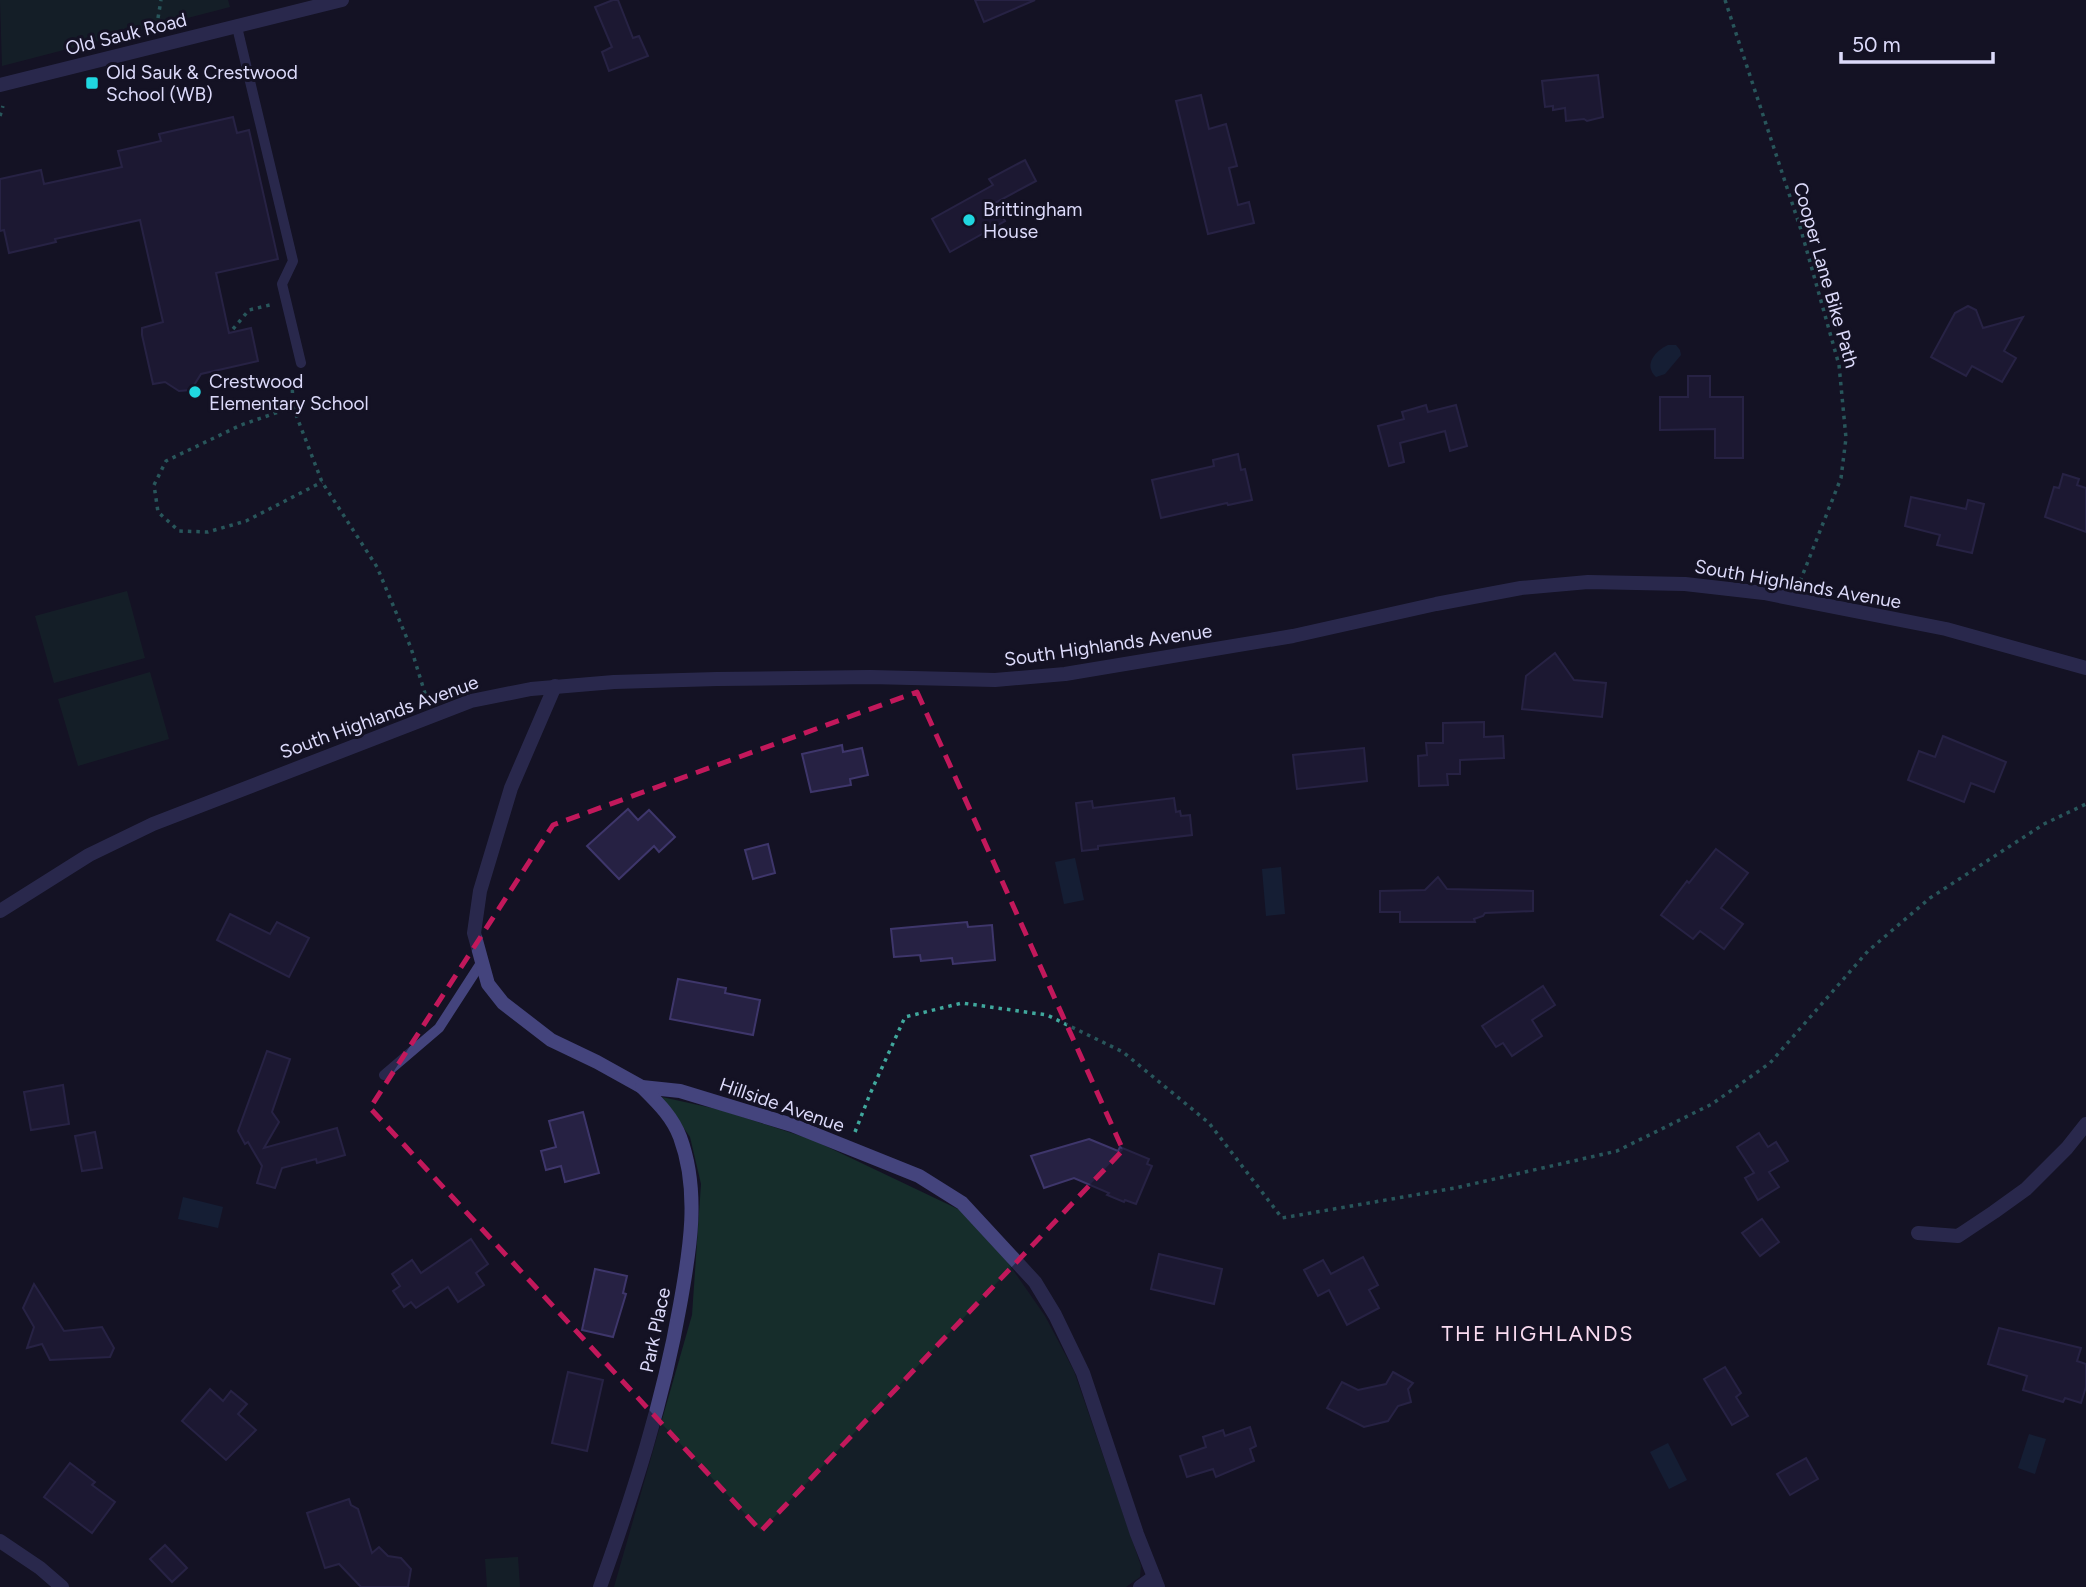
<svg xmlns="http://www.w3.org/2000/svg" width="2086" height="1587" font-family="Figtree,sans-serif">
<style>
.green{fill:#162d2b}
.water{fill:#172d48}
.building{fill:#262143;stroke:#3e366b;stroke-width:2}
.lines{fill:none;stroke-linecap:round;stroke-linejoin:round}
.path{stroke:#40a89d;stroke-width:3.5;stroke-dasharray:3.5 5;stroke-linecap:butt}
.service{stroke:#44447d;stroke-width:10}
.minor{stroke:#44447d;stroke-width:14}
.tertiary{stroke:#44447d;stroke-width:14}
.marked{fill:none;stroke:#c2185b;stroke-width:5;stroke-dasharray:14 9;stroke-linejoin:round}
.poi-dot{fill:#20d7e0;stroke:#141224;stroke-width:2.5}
.labels{text-anchor:middle;dominant-baseline:central;stroke-width:6;stroke-linejoin:round;paint-order:stroke}
.street-label{font-size:19px;fill:#dcdafa;stroke:#141224}
.poi-label{font-size:19px;fill:#dcdafa;stroke:#141224;text-anchor:start}
.neighbourhood-label{font-size:21px;letter-spacing:2px;fill:#fadcf1;stroke:#141224}
</style>
<rect width="100%" height="100%" fill="#141224"/>
<!-- green -->
<g class="green">
<path d="M0 0H228L230 7 2 66Z"/>
<path d="M127 591 145 658 54 683 35 616Z"/>
<path d="M150 672 169 739 78 766 58 699Z"/>
<path d="M662 1097 721 1110 813 1140 960 1210 1006 1260 1045 1316 1074 1371 1141 1566 1140 1577 1126 1587H614L692 1315 701 1184 690 1137Z"/>
<path d="M518 1557 520 1587H487L485 1559Z"/>
</g>
<!-- water -->
<g class="water">
<path d="M1668 345H1676L1680 350 1681 355 1665 374 1656 377C1643 365 1655 351 1668 345Z"/>
<path d="M1075 858 1084 900 1064 904 1055 862Z"/>
<path d="M1281 867 1285 914 1266 916 1262 869Z"/>
<path d="M183 1197 223 1207 218 1228 178 1219Z"/>
<path d="M2029 1434 2046 1439 2035 1474 2018 1468Z"/>
<path d="M1668 1443 1687 1480 1669 1489 1650 1452Z"/>
</g>
<!-- building -->
<g class="building">
<path d="M613 0H618L633 38 639 36 648 56 609 71 602 52 612 47 595 7Z"/>
<path d="M975 0H1035L984 22Z"/>
<path d="M1598 75 1603 117 1587 121 1584 119 1566 121 1565 108 1553 110V106L1545 107 1542 81Z"/>
<path d="M1201 95 1209 129 1226 124 1237 166 1229 168 1238 205 1249 202 1254 223 1208 234 1176 101Z"/>
<path d="M233 117 237 133 249 130 278 259 216 273 229 333 251 328 258 361 201 374 191 390 179 391 165 382 153 384 142 335V328L163 322 140 220 55 239 56 242 9 253 4 230 0 231V179L41 170 44 184 122 167 118 151 161 141 159 134Z"/>
<path d="M1025 160 1036 181 995 203 1005 221 950 252 932 219 993 185 989 179Z"/>
<path d="M1968 306 1976 310 1983 328 2023 317 2004 351 2016 358 2002 382 1972 366 1966 376 1931 357 1955 313Z"/>
<path d="M1688 376H1710V397H1743V458H1715V429L1660 430V397H1688Z"/>
<path d="M1426 405 1428 412 1456 405 1467 446 1450 451 1445 431 1400 443 1404 462 1389 466 1378 426 1404 419 1402 412Z"/>
<path d="M1238 454 1241 470 1245 469 1252 500 1228 505 1227 503 1161 518 1152 480 1214 466 1213 460Z"/>
<path d="M2063 474 2079 479 2077 485 2086 488V532L2045 517 2054 487 2059 488Z"/>
<path d="M1911 497 1966 509 1968 500 1984 504 1972 553 1937 545 1940 535 1905 526Z"/>
<path d="M1555 653 1574 680 1606 683 1602 717 1522 709 1526 676Z"/>
<path d="M1484 722V737L1503 736 1504 758 1460 760V774H1447L1448 785 1419 786 1418 756 1427 755 1426 743H1443V723Z"/>
<path d="M1943 736 2006 762 1994 792 1971 783 1964 802 1908 780 1919 751 1935 757Z"/>
<path d="M842 745 843 752 862 748 868 775 850 779 851 785 811 792 802 754Z"/>
<path d="M1364 748 1367 781 1297 789 1293 755Z"/>
<path d="M1174 798 1176 812 1180 811 1181 816 1190 815 1192 835 1098 846V849L1082 851 1076 803 1092 801 1093 808Z"/>
<path d="M628 809 638 820 649 810 675 837 659 852 654 846 619 879 587 846Z"/>
<path d="M768 844 775 873 753 879 745 850Z"/>
<path d="M1716 849 1748 873 1721 908 1743 924 1724 949 1700 931 1693 939 1661 915 1687 881 1689 883Z"/>
<path d="M1438 877 1447 889 1533 891V911L1485 913 1483 916 1474 919 1475 922H1400V912H1380V891L1425 890Z"/>
<path d="M230 914 270 934 277 922 309 938 289 977 217 940Z"/>
<path d="M967 922 968 927 992 925 995 960 953 964 952 958 921 961 920 955 894 957 891 929Z"/>
<path d="M678 979 726 988 725 993 760 1000 753 1035 670 1019Z"/>
<path d="M1543 986 1555 1005 1532 1020 1542 1036 1512 1056 1503 1043 1496 1047 1482 1026Z"/>
<path d="M267 1051 290 1059 272 1112 279 1122 264 1148 337 1128 345 1155 317 1163 316 1159 282 1168 275 1188 257 1183 262 1166 248 1142 245 1144 238 1131Z"/>
<path d="M63 1085 69 1124 31 1130 24 1092Z"/>
<path d="M583 1112 599 1173 565 1182 561 1166 546 1170 541 1151 556 1147 549 1121Z"/>
<path d="M95 1132 102 1168 82 1171 75 1136Z"/>
<path d="M1759 1133 1768 1147 1776 1142 1788 1161 1769 1172 1779 1187 1758 1200 1745 1178 1754 1173 1737 1147Z"/>
<path d="M1089 1139 1118 1151 1120 1147 1149 1159 1147 1164 1152 1166 1136 1204 1125 1200 1124 1202 1107 1195 1109 1193 1074 1178 1044 1188 1031 1156Z"/>
<path d="M1762 1219 1779 1242 1760 1256 1742 1233Z"/>
<path d="M471 1239 488 1264 476 1273 484 1285 458 1302 448 1287 416 1308 411 1302 404 1307 393 1291 400 1286 392 1274 412 1260 421 1273Z"/>
<path d="M1159 1254 1222 1269 1214 1304 1151 1289Z"/>
<path d="M1363 1257 1378 1285 1369 1290 1379 1308 1347 1325 1329 1290 1318 1296 1304 1270 1323 1260 1331 1274Z"/>
<path d="M595 1269 627 1276 623 1293 626 1294 613 1337 582 1330Z"/>
<path d="M34 1284 64 1331 102 1327 114 1348 110 1357 50 1360 42 1344 27 1348 34 1327 23 1308Z"/>
<path d="M1999 1328 2081 1348 2077 1361 2086 1364V1387L2081 1403 2065 1398 2063 1402 2023 1390 2027 1376 1988 1364Z"/>
<path d="M1725 1367 1741 1393 1736 1397 1748 1416 1732 1425 1704 1379Z"/>
<path d="M568 1372 603 1380 587 1451 552 1443Z"/>
<path d="M1393 1372 1413 1383 1408 1389 1411 1402 1398 1406 1388 1421 1364 1427 1327 1408 1342 1382 1358 1390 1386 1384Z"/>
<path d="M210 1389 223 1401 231 1391 247 1404 238 1414 256 1430 226 1460 182 1421Z"/>
<path d="M1250 1427 1256 1446 1250 1449 1254 1461 1216 1477 1213 1469 1187 1477 1180 1456 1206 1447 1203 1437 1223 1430 1225 1436Z"/>
<path d="M1806 1458 1818 1479 1790 1495 1777 1474Z"/>
<path d="M70 1463 95 1482 92 1485 115 1502 92 1533 44 1497Z"/>
<path d="M349 1499 351 1505 358 1509 372 1553 379 1547 388 1556 401 1558 411 1569 408 1587H361L339 1564 325 1568 307 1513Z"/>
<path d="M165 1545 187 1568 172 1582 150 1559Z"/>
</g>
<g class="lines">
<!-- path -->
<g class="path">
<path d="M1725 0 1801 230 1839 365 1846 438 1841 478 1799 584"/>
<path d="M158 18 161 0"/>
<path d="M0 116 3 106"/>
<path d="M233 329 249 310 274 304"/>
<path d="M292 381 293 407 322 482 377 567 411 648 427 700"/>
<path d="M293 407 241 425 166 461 154 485 158 512 179 531 208 532 246 521 322 482"/>
<path d="M855 1132 870 1094 905 1017 962 1003 1047 1015 1123 1052 1209 1123 1282 1218 1455 1188 1617 1151 1712 1104 1770 1063 1868 951 1930 898 2044 824 2086 804"/>
</g>
<!-- service -->
<g class="service">
<path d="M237 27 293 261 282 284 301 363"/>
<path d="M384 1075 439 1028 481 963"/>
</g>
<!-- minor -->
<g class="minor">
<path d="M555 686 511 788 480 891 474 933 488 984 503 1003 551 1040 597 1062 642 1087 680 1091 792 1125 919 1176 962 1203 1035 1282 1055 1315 1083 1373 1137 1534 1158 1587"/>
<path d="M0 911 89 855 153 824 471 701 531 689 614 682 717 679 870 677 995 680 1065 674 1293 636 1436 604 1521 588 1588 582 1685 584 1764 593 1946 629 2086 668"/>
<path d="M1918 1233 1958 1236 1994 1212 2026 1189 2067 1148 2086 1124"/>
<path d="M600 1587C633 1495 663 1402 680 1305 690 1250 700 1191 680 1137 672 1116 657 1102 642 1087"/>
<path d="M1140 1587 1154 1577"/>
</g>
<!-- tertiary -->
<g class="tertiary">
<path d="M0 85 342 0"/>
<path d="M0 1541 40 1568 62 1587"/>
</g>
</g>
<!-- marked area -->
<path d="M0 0H2086V1587H0ZM917 692 1123 1150 761 1531 370 1108 553 825Z" fill="#141224" fill-opacity=".55" fill-rule="evenodd"/>
<path class="marked" d="M917 692 1123 1150 761 1531 370 1108 553 825Z"/>
<!-- markers -->
<g class="poi-dot">
<rect x="85" y="76" width="14" height="14" rx="3.5"/>
<circle cx="969" cy="220" r="7"/>
<circle cx="195" cy="392" r="7"/>
</g>
<g class="labels">
<!-- street labels -->
<g class="street-label">
<text transform="translate(126 34) rotate(-14)">Old Sauk Road</text>
<text transform="translate(1826 275) rotate(74)">Cooper Lane Bike Path</text>
<text transform="translate(1798 584) rotate(10)">South Highlands Avenue</text>
<text transform="translate(1108 645) rotate(-8)">South Highlands Avenue</text>
<text transform="translate(379 717) rotate(-20)">South Highlands Avenue</text>
<text transform="translate(782 1105) rotate(19)">Hillside Avenue</text>
<text transform="translate(655 1330) rotate(-78)">Park Place</text>
</g>
<!-- poi labels -->
<g class="poi-label">
<text x="106" y="72">Old Sauk &amp; Crestwood<tspan x="106" dy="22">School (WB)</tspan></text>
<text x="983" y="209">Brittingham<tspan x="983" dy="22">House</tspan></text>
<text x="209" y="381">Crestwood<tspan x="209" dy="22">Elementary School</tspan></text>
</g>
<!-- neighbourhood labels -->
<g class="neighbourhood-label">
<text x="1538" y="1333">THE HIGHLANDS</text>
</g>
</g>
<!-- scale -->
<path d="M1841 52v10h152v-10" fill="none" stroke="#dcdafa" stroke-width="3.5"/>
<text x="1852" y="52" font-size="21" fill="#dcdafa" stroke="#141224" stroke-width="5" paint-order="stroke">50 m</text>
</svg>
